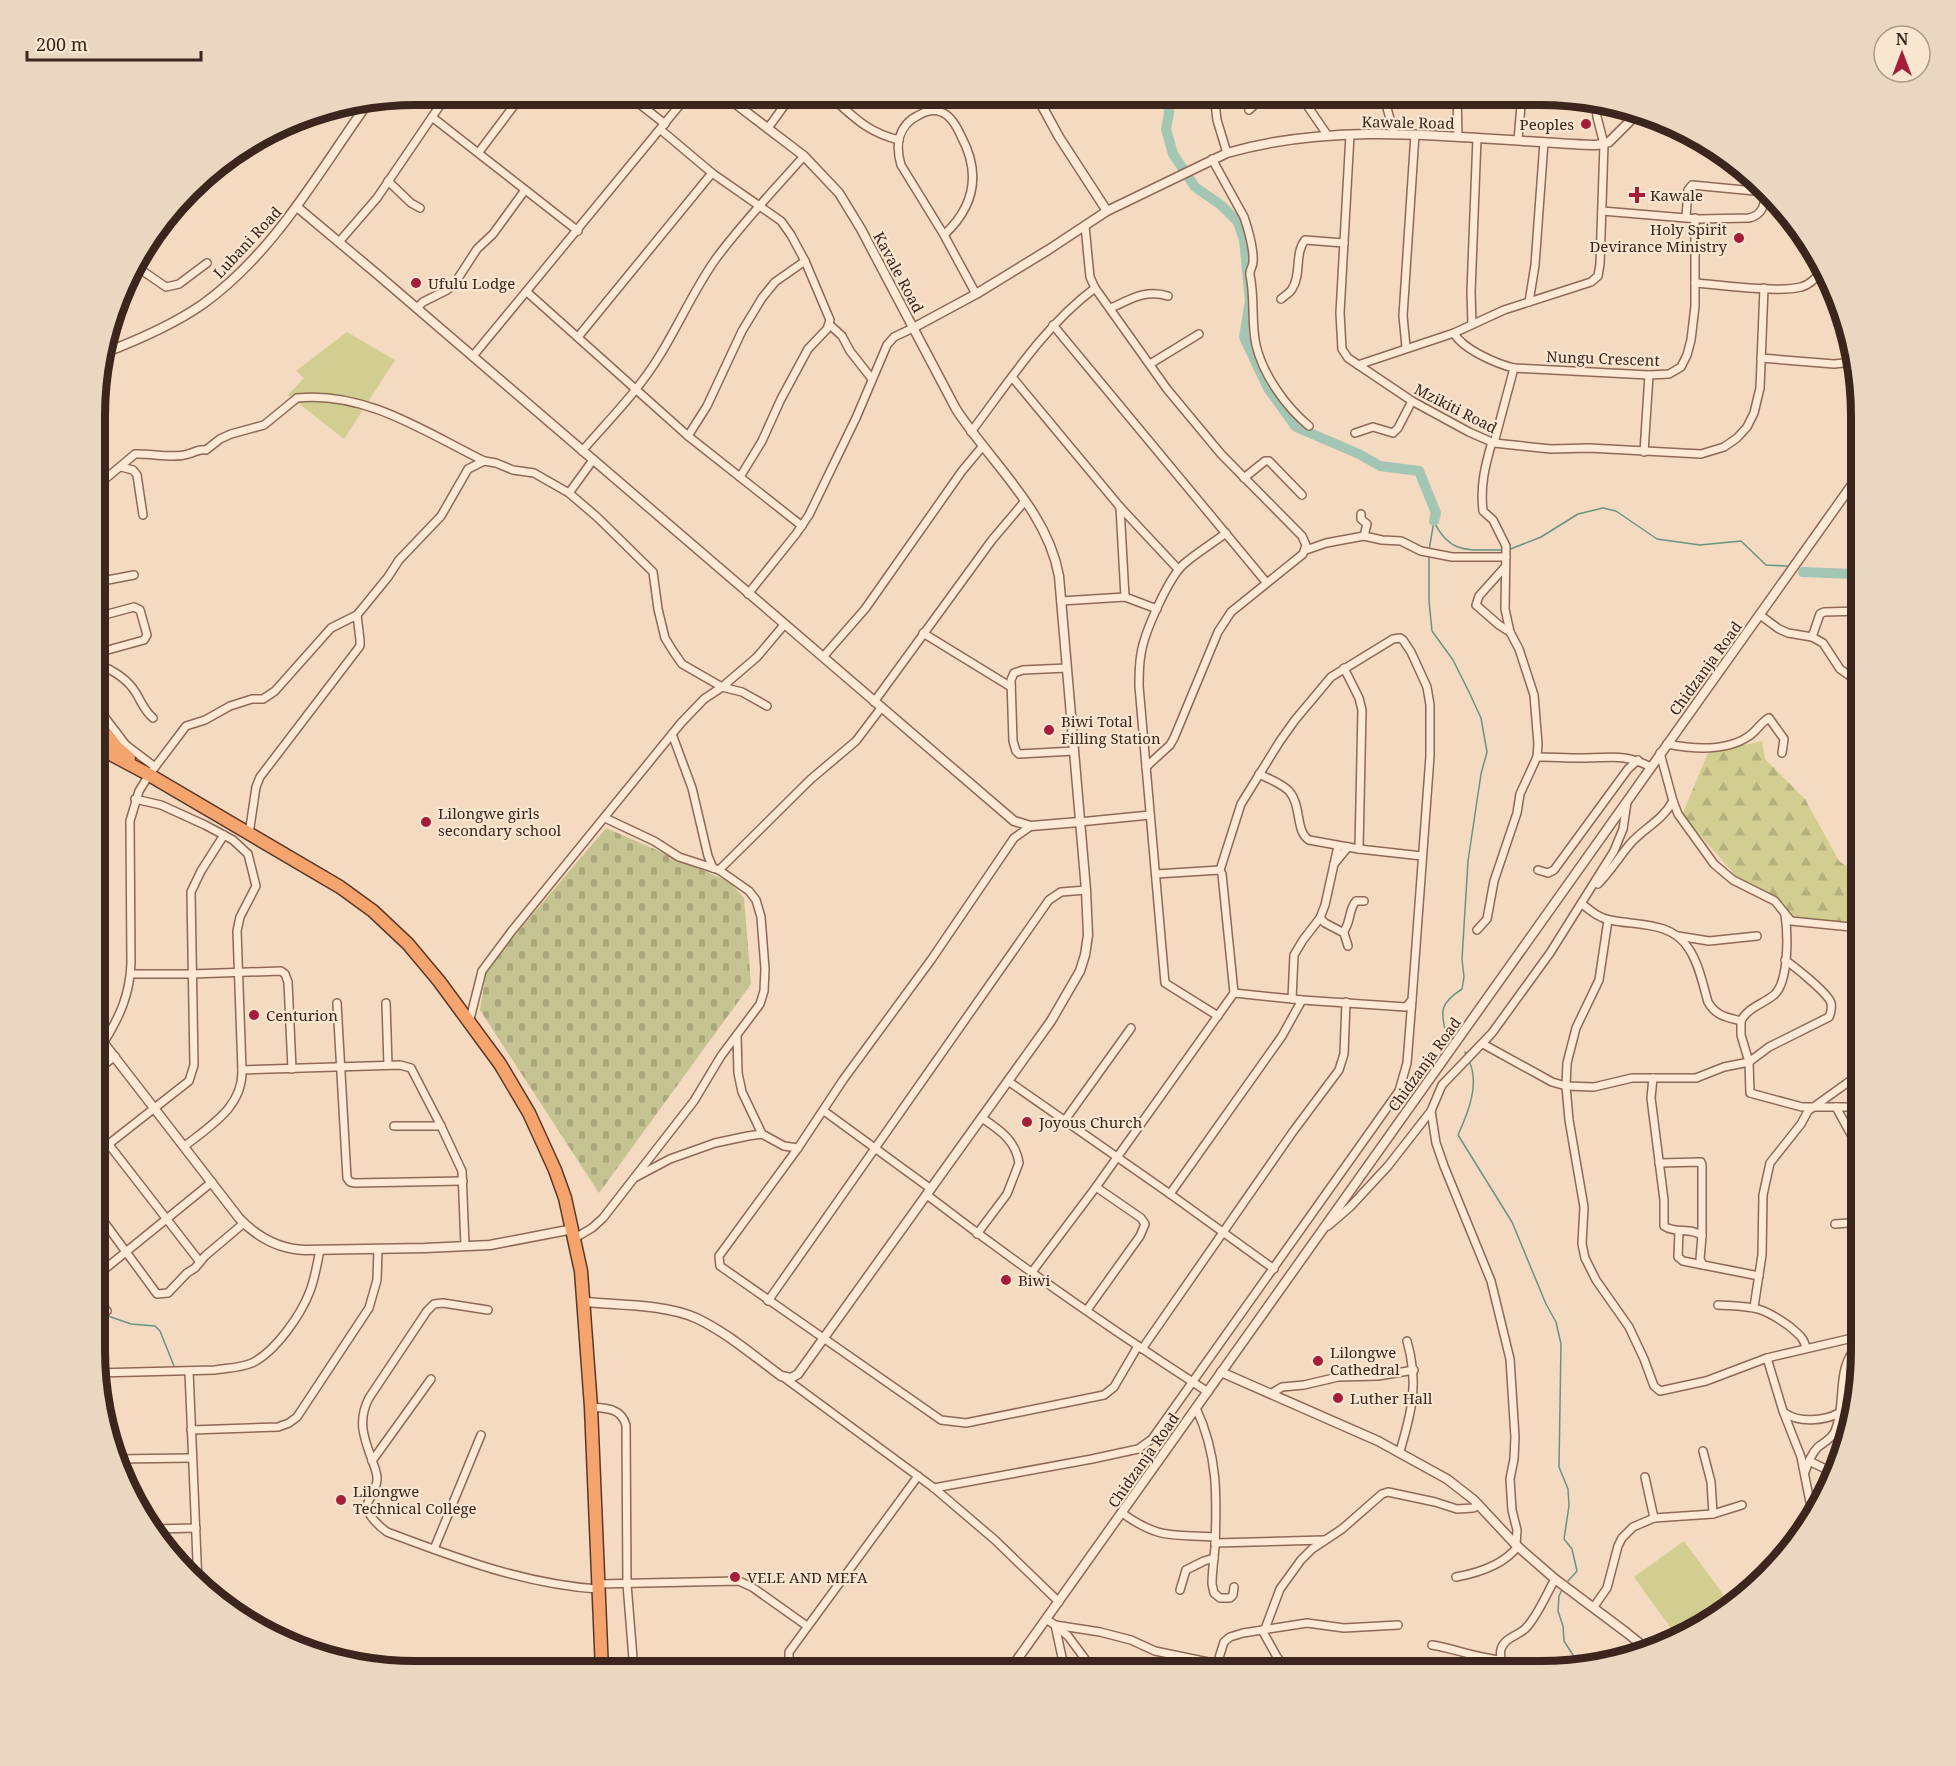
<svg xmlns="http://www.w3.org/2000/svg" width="1956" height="1766" font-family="'Noto Serif',serif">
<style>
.forest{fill:url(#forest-firs)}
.cemetery{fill:url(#cemetery-stones)}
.pitch{fill:#d2ce92}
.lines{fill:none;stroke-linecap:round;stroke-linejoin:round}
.stream{stroke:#699481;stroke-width:1.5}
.river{stroke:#a3c5b4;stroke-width:10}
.minor-casing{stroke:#8e6955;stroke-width:10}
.tertiary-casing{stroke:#8e6955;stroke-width:11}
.trunk-casing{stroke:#5b382a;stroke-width:15}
.minor{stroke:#fde9d4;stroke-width:7}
.tertiary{stroke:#fde9d4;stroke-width:8}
.trunk{stroke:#f4a46c;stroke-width:12}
.poi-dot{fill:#a51e39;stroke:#f9e6d0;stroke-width:2}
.labels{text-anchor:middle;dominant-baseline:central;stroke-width:4.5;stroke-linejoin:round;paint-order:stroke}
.street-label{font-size:15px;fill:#3c251c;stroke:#f9e6d0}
.poi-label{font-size:15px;fill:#3c251c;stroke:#f9e6d0;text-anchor:start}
.rim{fill:none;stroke:#3c251c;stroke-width:8}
</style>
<defs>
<pattern id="forest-firs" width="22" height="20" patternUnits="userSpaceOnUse" patternTransform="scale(1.5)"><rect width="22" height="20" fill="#d2ce92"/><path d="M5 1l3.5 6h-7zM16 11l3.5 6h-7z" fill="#b5b17d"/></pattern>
<pattern id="cemetery-stones" width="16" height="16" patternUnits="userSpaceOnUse" patternTransform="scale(1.5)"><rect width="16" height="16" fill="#c6c392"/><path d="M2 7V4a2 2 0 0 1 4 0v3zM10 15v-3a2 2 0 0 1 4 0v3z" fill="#aba77d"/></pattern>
</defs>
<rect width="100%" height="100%" fill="#f3dac0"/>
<!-- forest -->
<path class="forest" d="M1762 741 1765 759 1805 799 1839 861 1861 876V925L1789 916 1783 903 1736 876 1682 815 1708 753Z"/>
<!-- cemetery -->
<path class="cemetery" d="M606 828 730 882 744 898 751 984 599 1193 480 1010 487 968Z"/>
<!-- pitch -->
<g class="pitch">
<path d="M347 332 395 360 344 439 288 395 304 378 296 371Z"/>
<path d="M1684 1541 1731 1605 1678 1638 1634 1577Z"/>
</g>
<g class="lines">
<!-- stream -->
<g class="stream">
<path d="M1434 522C1451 556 1470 549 1503 550"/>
<path d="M1429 550 1434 521"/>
<path d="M1508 550 1541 537 1578 514 1603 508 1616 511 1657 539 1700 545 1741 541 1766 565 1787 566"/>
<path d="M1429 555V601L1432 631 1453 660 1469 692 1481 718 1487 752 1481 774 1468 861 1462 959 1464 977 1462 989C1439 1004 1441 1010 1446 1035"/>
<path d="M1465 1052 1467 1057"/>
<path d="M1469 1061C1480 1084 1468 1113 1458 1135L1512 1222 1546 1304 1556 1322 1561 1344 1559 1467 1568 1489 1569 1506 1564 1539 1572 1549 1577 1571 1568 1581"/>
<path d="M95 1317 108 1316 131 1324 155 1326 160 1331 174 1366"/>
<path d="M1562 1590 1559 1596 1558 1611 1563 1626 1564 1641 1580 1666"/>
</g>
<!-- river -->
<g class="river">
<path d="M1168 95 1169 113 1166 129 1173 154 1195 187 1221 205 1238 222 1244 240 1250 301 1244 337 1268 388 1296 427 1359 454 1380 466 1419 471 1436 513 1434 521"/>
<path d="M1803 572 1853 574 1861 577"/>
</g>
<!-- minor casing -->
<g class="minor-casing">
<g id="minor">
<path d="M628 95 665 124"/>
<path d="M829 95C853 116 866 132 899 140"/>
<path d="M932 95V110"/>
<path d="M1214 95 1217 120 1227 153"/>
<path d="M1300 95 1328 136"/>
<path d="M1379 95 1387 108 1394 133"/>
<path d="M1457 95 1458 137"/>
<path d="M1249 110 1265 95"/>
<path d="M432 117 578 231"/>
<path d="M768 128 792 95"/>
<path d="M661 130 712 173 781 221 791 235 805 261 830 320 827 329 808 349 781 399 762 441 740 477"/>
<path d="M1350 135 1340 313 1342 349 1348 358 1412 401 1469 432 1494 443 1551 449 1589 448 1701 454 1724 447 1737 438 1747 427 1754 413 1760 388 1764 288"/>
<path d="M1518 140 1522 95"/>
<path d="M479 152 522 95"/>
<path d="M1212 159 1244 217C1248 228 1254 250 1253 262 1253 267 1249 270 1250 275 1255 298 1251 323 1256 345 1263 375 1286 407 1309 426"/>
<path d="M388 181 411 203 420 208"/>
<path d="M1602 211 1698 219 1749 218C1763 215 1765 204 1765 192"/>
<path d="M1686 217 1688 190 1692 185 1765 192"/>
<path d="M1085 226 1090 277 1095 288 1167 389 1221 454 1302 536 1306 545 1303 554 1231 612 1218 632 1174 738 1170 745 1146 767"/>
<path d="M944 235C975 206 981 173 961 136 957 127 951 115 941 112 934 109 926 111 919 115 898 125 895 145 901 165L944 235 976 294"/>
<path d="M339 242 377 198 447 95"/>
<path d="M134 265 166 287 179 284 207 263"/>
<path d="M1695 283C1722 285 1777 293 1801 287 1810 285 1817 277 1822 270"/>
<path d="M527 292 688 436 802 526"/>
<path d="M1281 299C1284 296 1290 293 1292 289 1302 274 1294 254 1305 240L1344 243"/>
<path d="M1529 302 1535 265 1544 142"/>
<path d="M417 308 423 302 447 290 455 283 477 249 493 234 525 190"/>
<path d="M1111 308C1131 299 1146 289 1168 296"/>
<path d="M1472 324 1471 292 1477 138"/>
<path d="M830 325 842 336 850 351 872 379"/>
<path d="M1053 325 1266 582"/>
<path d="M1454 333C1462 349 1497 364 1514 368L1649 375 1669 374 1681 367 1687 355 1691 340 1695 306V218"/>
<path d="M578 337 712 173"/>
<path d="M1406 347 1403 316 1415 134"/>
<path d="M473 356 688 95"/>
<path d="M1761 358 1834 364 1853 362"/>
<path d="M1150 364 1199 334"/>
<path d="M1358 365 1454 333 1504 310 1591 282 1598 276 1600 264 1604 144 1597 117 1596 105"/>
<path d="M1012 377 1120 507 1178 569"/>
<path d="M971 432C1009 382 1044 326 1095 288"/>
<path d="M1355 433 1373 427 1393 433 1398 428 1412 401"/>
<path d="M688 436 707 406 742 331 762 298 775 282 805 261"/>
<path d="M1494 443 1514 368"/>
<path d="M582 451C609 420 639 390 660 355 679 324 694 290 715 260 742 223 774 190 804 156"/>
<path d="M1644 452 1649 375"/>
<path d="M121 467 133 470 137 475 143 515"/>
<path d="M1244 478 1265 461H1269L1302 495"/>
<path d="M97 483 104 480 135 454C150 453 174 459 188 454 196 452 198 449 206 450L220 439 231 434 264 425 297 398C366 391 425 432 484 461L496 463 513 470 534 473 569 493 597 517 653 572 658 609 665 638 673 651 682 664 722 687 757 657 784 625"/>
<path d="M569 493 593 460"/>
<path d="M1120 507 1125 597"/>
<path d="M1364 536 1382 540 1401 541 1421 551 1452 557H1506"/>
<path d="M1306 550 1326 543 1364 536 1367 524 1361 519V514"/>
<path d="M1504 568 1479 596 1476 605 1499 625 1510 632"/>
<path d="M97 582 134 575"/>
<path d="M748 594 796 534 809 515 856 418 887 345 894 337 913 328"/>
<path d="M1061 601 1125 597 1157 609"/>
<path d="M1760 615 1779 629 1788 633 1812 637 1823 643 1840 669 1861 684"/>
<path d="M923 633 1011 687"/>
<path d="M1812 637 1820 614 1824 612 1861 611"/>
<path d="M97 653 144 640 147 635 140 610 134 607 97 617"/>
<path d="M823 657 865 609 962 471 982 447"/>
<path d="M97 664C113 670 127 678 136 693 142 703 144 710 153 718"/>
<path d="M1067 668 1023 670 1014 673 1011 680 1013 741 1016 751 1019 754 1074 751"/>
<path d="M1344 668 1359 698 1362 710 1359 849"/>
<path d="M874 702 992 540 1025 501"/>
<path d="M97 707 126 745 155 767"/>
<path d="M672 734 692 788 708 856 713 868"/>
<path d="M1667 744C1692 749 1726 752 1749 736 1757 731 1761 722 1769 718L1784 739 1782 753"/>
<path d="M1660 753 1673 801 1678 814 1714 864 1733 880 1775 901 1791 921 1861 928"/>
<path d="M1537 757C1551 757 1566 758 1580 758 1610 759 1621 752 1651 767"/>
<path d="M1259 774C1269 779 1281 783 1289 791 1302 806 1295 831 1309 840L1359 849 1422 856"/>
<path d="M135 799 161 805 205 825 233 840 248 854 256 886 240 917 237 931 242 1070C243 1107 211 1125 185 1146"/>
<path d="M1079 822 1150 815"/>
<path d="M1031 826 1014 838 931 960 843 1080 798 1148 719 1256 720 1266 941 1420 966 1423 1104 1395 1114 1387 1138 1346"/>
<path d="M249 834 256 787 260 777 360 646V640L357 615"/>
<path d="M1334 864 1348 847"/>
<path d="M719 870 811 779 856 741 881 708"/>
<path d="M1220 870 1241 804 1280 741 1295 720 1331 677 1393 639 1400 638 1403 640 1411 652 1427 687 1430 705V756L1412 1000 1406 1007 1302 1000 1234 993"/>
<path d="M1538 870 1548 873 1554 870 1628 769 1638 760"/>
<path d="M1598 884C1610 872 1619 857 1630 844 1644 828 1662 821 1673 801"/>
<path d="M1582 904C1591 911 1599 918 1610 920 1638 926 1672 921 1689 949 1699 964 1703 985 1708 1002 1716 1016 1726 1017 1741 1021"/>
<path d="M1785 915C1788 934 1789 982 1774 995 1763 1004 1747 1008 1741 1021V1035L1749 1062 1750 1093 1802 1107H1861"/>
<path d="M1320 918 1325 923 1344 933 1348 946"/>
<path d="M1608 920 1599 980 1576 1028 1567 1063 1566 1086 1569 1120 1584 1207 1582 1244 1585 1258 1596 1280 1629 1327 1644 1359 1654 1386 1660 1391 1706 1381 1767 1358 1861 1336"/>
<path d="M1477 930 1487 919 1494 881 1517 813 1520 794 1537 757 1538 744 1534 695 1519 649 1510 632 1505 609 1506 546 1493 520 1483 511C1480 486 1485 466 1492 442"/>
<path d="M1343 932C1351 924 1348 910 1356 901H1364"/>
<path d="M1678 936 1709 941 1757 936"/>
<path d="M131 974H191L281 971 285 974 288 982 292 1069"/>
<path d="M1292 999 1294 955 1303 940 1320 918 1325 905 1338 846"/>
<path d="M337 1003 347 1178 350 1182 355 1183 463 1181"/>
<path d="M386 1003 388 1065"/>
<path d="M1218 1016 1165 983 1139 686C1139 676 1139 665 1141 654 1144 633 1169 576 1185 563 1198 552 1213 543 1226 533"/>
<path d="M469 1023 482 971 511 932 681 723 704 699 722 687 742 692 767 706"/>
<path d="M737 1035 738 1073 742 1092 762 1134"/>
<path d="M104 1042C120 1016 130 994 131 963L130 821 139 791 149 775 186 726 205 720 230 706 252 699H263L275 691 331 628 357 615 388 577 399 560 441 516 468 469 484 461"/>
<path d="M1483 1044 1552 1082 1566 1086 1594 1087 1632 1078H1696L1724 1067 1749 1062 1769 1047 1829 1017C1831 1013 1832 1009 1831 1003 1828 993 1795 967 1785 960"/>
<path d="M242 1070 400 1065 411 1068 441 1126 462 1171 465 1246"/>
<path d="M96 1071 115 1056"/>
<path d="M1653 1078 1651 1098 1664 1200V1226C1675 1234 1692 1227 1702 1236L1700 1259 1703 1265 1759 1276"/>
<path d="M1008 1081 1170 1194 1274 1269"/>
<path d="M1836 1107 1853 1138 1861 1160"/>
<path d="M824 1111 931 1189"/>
<path d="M1431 1111 1436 1143 1444 1166 1491 1281 1510 1359 1515 1437 1514 1459 1510 1479 1512 1510 1517 1530 1516 1545"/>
<path d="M1065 1120 1131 1028"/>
<path d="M394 1126H441"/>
<path d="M96 1128 200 1262"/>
<path d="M96 1154 189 1081 194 1065 191 892 201 871 224 835"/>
<path d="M1659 1163 1701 1162 1702 1165V1236"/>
<path d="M636 1177 670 1159 715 1143 748 1136 762 1134 784 1146 798 1148"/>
<path d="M1170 1194 1282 1036 1302 1000"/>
<path d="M927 1195C1017 1264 1112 1330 1208 1392"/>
<path d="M96 1211 157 1294 168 1293 187 1273 195 1268 205 1256 244 1223"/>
<path d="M1835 1224 1861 1222"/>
<path d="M1328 1226 1350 1207 1388 1166 1431 1111 1442 1085 1492 1033 1550 953 1614 851 1623 829 1627 802"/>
<path d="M1679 1231 1678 1257 1683 1261 1703 1265"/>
<path d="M977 1234 1007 1194 1019 1163C1016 1141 1000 1130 982 1118"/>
<path d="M575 1238 592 1228 603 1218 694 1101 721 1056 760 1004 764 991 765 969 761 917 756 900 749 891 719 870 679 857 654 841 605 818"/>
<path d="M1032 1272 1096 1187 1234 993 1222 874 1220 870 1156 874"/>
<path d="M95 1277 212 1182"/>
<path d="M95 1297 107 1311"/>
<path d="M768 1301 1049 900 1061 892 1086 890"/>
<path d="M1718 1305C1752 1307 1760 1305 1789 1326 1797 1333 1804 1337 1806 1348"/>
<path d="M1754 1307 1762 1255 1763 1195 1770 1163 1801 1124 1808 1111 1861 1073"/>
<path d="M488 1310 443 1303 434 1304 427 1311 369 1398C357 1421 364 1438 372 1460 374 1466 377 1472 377 1478 378 1489 366 1501 367 1507 368 1516 380 1527 387 1532 456 1558 524 1584 598 1589"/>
<path d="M1087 1310 1140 1236 1145 1224 1141 1218 1096 1187"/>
<path d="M1142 1349 1292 1133 1339 1070 1344 1054 1346 1002"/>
<path d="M1767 1358 1783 1411 1801 1457 1813 1517"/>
<path d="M189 1371 198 1584"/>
<path d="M96 1373 215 1370C227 1368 240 1368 252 1363 275 1352 301 1315 310 1291 315 1278 317 1264 320 1250"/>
<path d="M782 1376 934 1488 995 1540 1059 1602"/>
<path d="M1272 1393 1282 1387 1304 1385 1338 1377 1378 1376 1414 1370"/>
<path d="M591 1407C606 1408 621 1408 626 1425L627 1584 634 1671"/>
<path d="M1196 1408C1218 1455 1217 1496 1215 1547 1214 1559 1212 1572 1212 1584L1214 1593 1220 1598H1230L1233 1595 1234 1587"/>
<path d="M1785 1413C1799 1423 1824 1421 1839 1413"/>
<path d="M1839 1421 1848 1418"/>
<path d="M191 1430 278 1427 289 1423 297 1417 369 1308 377 1280 378 1249"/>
<path d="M1400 1451C1412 1411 1419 1383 1407 1341"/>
<path d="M1703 1451 1711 1482 1713 1514"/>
<path d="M116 1459 192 1458"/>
<path d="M372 1461 431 1379"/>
<path d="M1809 1461 1836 1474"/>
<path d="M1805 1472C1808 1463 1811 1454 1818 1447 1824 1442 1832 1439 1835 1431 1848 1400 1833 1369 1861 1341"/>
<path d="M1645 1477 1654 1518"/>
<path d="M934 1488 1092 1459 1138 1449 1152 1439 1399 1091 1407 1063 1412 1000"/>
<path d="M1122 1513C1160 1540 1172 1534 1215 1537"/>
<path d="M154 1529 196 1528"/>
<path d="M1215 1543 1324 1540"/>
<path d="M434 1549 481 1435"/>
<path d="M1456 1577C1478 1573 1504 1565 1518 1546"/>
<path d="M598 1584 739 1581 752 1587 807 1626"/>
<path d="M1180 1590 1186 1570 1204 1561 1214 1558"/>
<path d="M1593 1608 1607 1588 1618 1546 1622 1538 1633 1527 1654 1518 1713 1514 1742 1505"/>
<path d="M1046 1619 1055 1625 1100 1632 1131 1640 1155 1651 1213 1663 1219 1666 1220 1671"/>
<path d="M1055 1625 1068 1636 1094 1671"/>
<path d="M1055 1625 1065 1671"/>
<path d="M1265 1629 1280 1589 1301 1560 1312 1549 1342 1529 1382 1494 1388 1492 1435 1502 1457 1509 1473 1508 1479 1505"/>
<path d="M1262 1630 1277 1657 1288 1671"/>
<path d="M1432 1645C1456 1649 1477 1658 1502 1660"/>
<path d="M1217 1664 1224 1642 1230 1637 1243 1633 1307 1623 1344 1628 1398 1625"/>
<path d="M1219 1666 1246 1671"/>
<path d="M797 1671 789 1664V1652L918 1476"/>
<path d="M1507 1671C1503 1664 1499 1657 1501 1649 1505 1637 1518 1636 1526 1628 1538 1615 1546 1595 1555 1579"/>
</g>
</g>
<!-- tertiary casing -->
<g class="tertiary-casing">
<g id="tertiary">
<path d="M1036 95 1059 137 1107 211"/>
<path d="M297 207 377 274 1014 821 1031 826 1079 822"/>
<path d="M913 328 976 294 1048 250 1107 211 1227 153C1323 125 1425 134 1524 141 1548 142 1573 145 1597 145L1609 142 1636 115"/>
<path d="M104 353C138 340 173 325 203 304 275 252 317 174 368 103"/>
<path d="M96 1033 239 1218C257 1237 278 1249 305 1250L425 1248 490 1245 573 1229"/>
<path d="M585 1302C618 1305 665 1304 696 1318 726 1332 754 1356 781 1376L791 1378 798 1374 1051 1021 1080 971 1085 955 1088 935 1086 890 1059 576C1047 510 991 463 956 409L861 229 839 193 804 156 724 95"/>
<path d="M1221 1372 1378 1441 1447 1479 1474 1500 1516 1545 1555 1579 1627 1633 1648 1650"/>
<path d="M1009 1671 1861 472"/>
</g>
</g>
<!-- trunk casing -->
<g class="trunk-casing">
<g id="trunk">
<path d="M97 723 116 747 129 758"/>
<path d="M97 743 114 756 146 773 340 887 373 911 408 944 439 981 500 1064 529 1113 555 1170 565 1198 581 1271 591 1407 602 1671"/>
</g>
</g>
<!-- minor -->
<use href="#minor" class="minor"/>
<!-- tertiary -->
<use href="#tertiary" class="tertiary"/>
<!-- trunk -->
<use href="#trunk" class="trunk"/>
</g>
<!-- markers -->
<g class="poi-dot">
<circle cx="1586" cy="124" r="6"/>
<path d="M1634 186h6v6h6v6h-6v6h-6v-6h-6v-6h6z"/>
<circle cx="1739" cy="238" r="6"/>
<circle cx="416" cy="283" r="6"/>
<circle cx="1049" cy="730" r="6"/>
<circle cx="426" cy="822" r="6"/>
<circle cx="254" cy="1015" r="6"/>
<circle cx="1027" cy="1122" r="6"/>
<circle cx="1006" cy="1280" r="6"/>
<circle cx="1318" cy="1361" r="6"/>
<circle cx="1338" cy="1398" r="6"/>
<circle cx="341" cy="1500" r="6"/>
<circle cx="735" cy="1577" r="6"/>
</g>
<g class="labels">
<!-- street labels -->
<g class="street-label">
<text transform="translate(1408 122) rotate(1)">Kawale Road</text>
<text transform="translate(247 242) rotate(-47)">Lubani Road</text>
<text transform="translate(899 272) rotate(62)">Kavale Road</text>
<text transform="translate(1603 358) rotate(2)">Nungu Crescent</text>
<text transform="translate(1456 408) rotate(27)">Mzikiti Road</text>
<text transform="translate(1705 668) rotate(-54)">Chidzanja Road</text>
<text transform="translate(1424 1064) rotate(-54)">Chidzanja Road</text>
<text transform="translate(1143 1460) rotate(-55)">Chidzanja Road</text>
</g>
<!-- poi labels -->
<g class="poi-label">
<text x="1574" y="124" text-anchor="end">Peoples</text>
<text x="1650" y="195">Kawale</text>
<text x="1727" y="229" text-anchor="end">Holy Spirit<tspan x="1727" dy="17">Devirance Ministry</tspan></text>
<text x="428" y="283">Ufulu Lodge</text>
<text x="1061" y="721">Biwi Total<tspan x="1061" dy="17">Filling Station</tspan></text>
<text x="438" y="813">Lilongwe girls<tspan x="438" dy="17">secondary school</tspan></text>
<text x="266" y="1015">Centurion</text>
<text x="1039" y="1122">Joyous Church</text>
<text x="1018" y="1280">Biwi</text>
<text x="1330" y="1352">Lilongwe<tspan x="1330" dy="17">Cathedral</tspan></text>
<text x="1350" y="1398">Luther Hall</text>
<text x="353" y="1491">Lilongwe<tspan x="353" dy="17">Technical College</tspan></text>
<text x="747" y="1577">VELE AND MEFA</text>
</g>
</g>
<!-- crop -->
<path d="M0 0H1956V1766H0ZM416 105H1540A311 311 0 0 1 1851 416V1350A311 311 0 0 1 1540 1661H416A311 311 0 0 1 105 1350V416A311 311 0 0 1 416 105Z" fill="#ead7c2" fill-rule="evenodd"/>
<path class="rim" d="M416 105H1540A311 311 0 0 1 1851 416V1350A311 311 0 0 1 1540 1661H416A311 311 0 0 1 105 1350V416A311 311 0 0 1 416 105Z"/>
<!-- north arrow -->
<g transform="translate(1902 54)"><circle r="28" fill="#f9e6d0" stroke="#ad9988" stroke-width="1.5"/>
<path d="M0-4.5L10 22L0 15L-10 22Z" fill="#a51e39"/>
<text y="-9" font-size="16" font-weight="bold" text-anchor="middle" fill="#3c251c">N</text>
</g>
<!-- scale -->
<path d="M27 51v9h174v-9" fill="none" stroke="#3c251c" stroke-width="3"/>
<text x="36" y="51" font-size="18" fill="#3c251c" stroke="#f9e6d0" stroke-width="4.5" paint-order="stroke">200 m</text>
</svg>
